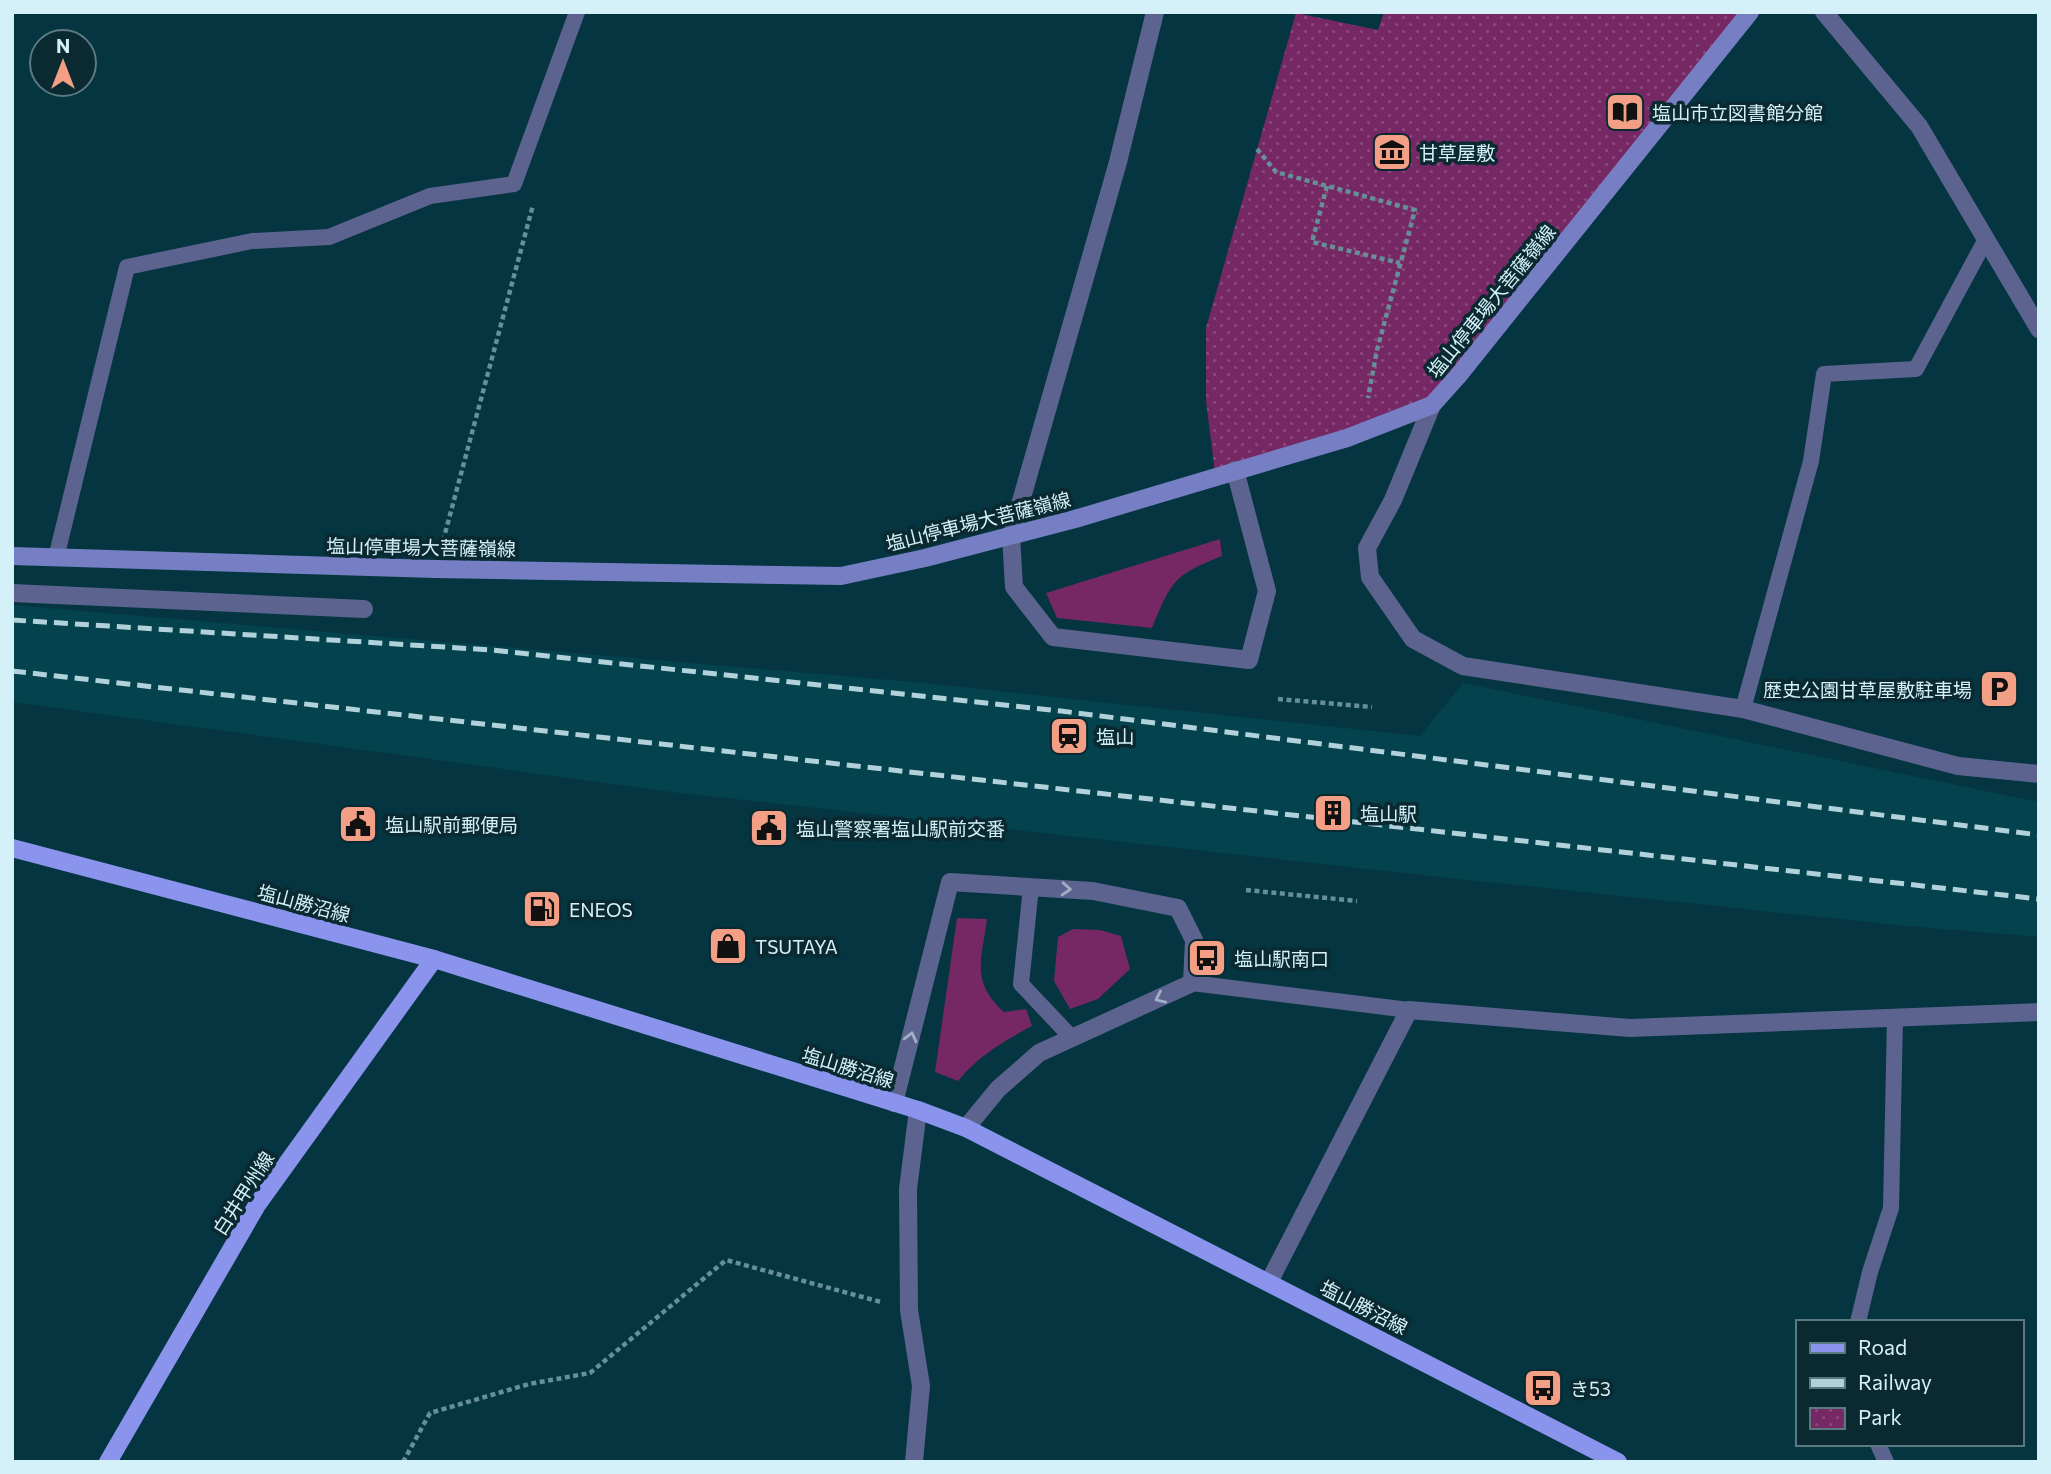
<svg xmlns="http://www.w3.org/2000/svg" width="2051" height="1474" font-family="Commissioner,'Noto Sans JP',sans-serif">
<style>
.built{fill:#04424e}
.grass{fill:#762865}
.park{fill:url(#park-dots)}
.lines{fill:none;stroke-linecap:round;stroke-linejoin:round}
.path{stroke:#678f98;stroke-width:4.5;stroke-dasharray:5 3.5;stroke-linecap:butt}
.lane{stroke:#5c638e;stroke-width:16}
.street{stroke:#5c638e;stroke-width:18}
.secondary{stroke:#767fc3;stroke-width:18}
.primary{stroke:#8a94ed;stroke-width:18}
.rail{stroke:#b2d2db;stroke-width:5;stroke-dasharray:14 7;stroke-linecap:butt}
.oneway{stroke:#9eb1c9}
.labels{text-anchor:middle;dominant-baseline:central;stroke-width:7;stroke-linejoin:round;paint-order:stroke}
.poi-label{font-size:19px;fill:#d4f1f9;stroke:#0a2931;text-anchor:start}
.street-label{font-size:19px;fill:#d4f1f9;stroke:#0a2931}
</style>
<defs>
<pattern id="park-dots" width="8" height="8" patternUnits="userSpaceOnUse" patternTransform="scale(1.75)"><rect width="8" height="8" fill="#762865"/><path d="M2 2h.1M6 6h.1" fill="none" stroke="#89487c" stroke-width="1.8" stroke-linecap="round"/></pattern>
</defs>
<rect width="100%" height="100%" fill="#043540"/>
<!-- built -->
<path class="built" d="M12 605 914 682 1420 736 1463 683 2039 802V937L1905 926 1421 875 671 792 12 702Z"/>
<!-- grass -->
<g class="grass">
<path d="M1220 539 1222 556C1174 575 1172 580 1152 628L1057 618 1046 593Z"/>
<path d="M957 918 987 919C982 959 970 981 1004 1012L1026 1009 1032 1026C1004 1041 978 1056 958 1081L935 1072Z"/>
<path d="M1073 929 1100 930 1121 936 1130 969 1098 999 1070 1009 1054 981 1058 937Z"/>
</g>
<!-- park -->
<path class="park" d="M1384 12H1739L1432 405 1215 473 1206 401V328L1296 13 1378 30Z"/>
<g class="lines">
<!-- path -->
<g class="path">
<path d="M1257 149 1276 172 1415 210 1377 350 1368 398"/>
<path d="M1327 186 1312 242 1400 263"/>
<path d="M443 541 533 205"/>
<path d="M1278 699 1372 707"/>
<path d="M1246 890 1357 901"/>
<path d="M403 1462 430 1413 529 1384 590 1373 726 1260 881 1302"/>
</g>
<!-- lane -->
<g class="lane">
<path d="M56 558 127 267 252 241 329 237 430 196 514 184 577 12"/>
<path d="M1743 709 1811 461 1824 374 1916 369 1986 239"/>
<path d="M1031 887 1021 984 1072 1038"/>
<path d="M1192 983 1409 1010"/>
<path d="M1858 1322 1870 1272 1891 1208 1895 1018"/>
<path d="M1878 1444 1886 1462"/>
</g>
<!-- street -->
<g class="street">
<path d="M1155 12 1118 162 1011 536 1014 587 1053 637 1249 660 1267 591 1235 470"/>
<path d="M1824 12 1919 126 2039 329"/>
<path d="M1432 405 1393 500 1367 548 1370 577 1413 639 1463 666 1743 709 1958 766 2039 774"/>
<path d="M12 593 364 609"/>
<path d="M894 1103 950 882 1093 891 1178 908 1194 940 1192 983 1039 1053 998 1089 966 1128"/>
<path d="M1269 1282 1409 1010 1630 1028 2039 1012"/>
<path d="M914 1462 921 1386 909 1310 908 1189 918 1110"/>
</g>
<!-- secondary -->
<path class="secondary" d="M12 556 435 569 841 576 925 558 1075 519 1347 438 1432 405 1458 376 1750 12"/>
<!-- primary -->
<g class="primary">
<path d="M12 848 434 959 918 1110 966 1128 1618 1462"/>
<path d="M108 1462 257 1205 434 959"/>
</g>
<!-- rail -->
<g class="rail">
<path d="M12 620 492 650 1061 711 2039 835"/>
<path d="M12 671 2039 899"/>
</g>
</g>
<!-- one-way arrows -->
<defs><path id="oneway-chevron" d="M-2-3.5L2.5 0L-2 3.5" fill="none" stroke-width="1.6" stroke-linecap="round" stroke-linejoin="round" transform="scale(1.75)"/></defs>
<g class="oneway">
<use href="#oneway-chevron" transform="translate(1066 889) rotate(4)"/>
<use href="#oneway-chevron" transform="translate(1160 998) rotate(155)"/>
<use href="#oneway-chevron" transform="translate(911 1037) rotate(-76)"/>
</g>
<!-- icons -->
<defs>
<g id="library-square" transform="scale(2.0125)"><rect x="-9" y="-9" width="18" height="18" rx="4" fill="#f39f85" stroke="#0a2931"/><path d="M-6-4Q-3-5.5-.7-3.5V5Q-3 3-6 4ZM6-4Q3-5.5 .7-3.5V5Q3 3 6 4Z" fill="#111"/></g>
<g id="museum-square" transform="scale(2.0125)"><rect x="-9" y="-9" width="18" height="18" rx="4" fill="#f39f85" stroke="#0a2931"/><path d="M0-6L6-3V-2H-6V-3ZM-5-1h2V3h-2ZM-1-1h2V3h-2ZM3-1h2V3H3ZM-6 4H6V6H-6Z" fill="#111"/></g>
<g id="parking-square" transform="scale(2.0125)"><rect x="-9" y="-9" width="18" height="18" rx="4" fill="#f39f85" stroke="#0a2931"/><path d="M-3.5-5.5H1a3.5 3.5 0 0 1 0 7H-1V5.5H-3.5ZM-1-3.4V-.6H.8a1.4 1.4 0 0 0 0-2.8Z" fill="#111"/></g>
<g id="station-square" transform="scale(2.0125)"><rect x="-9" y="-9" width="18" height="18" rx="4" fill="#f39f85" stroke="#0a2931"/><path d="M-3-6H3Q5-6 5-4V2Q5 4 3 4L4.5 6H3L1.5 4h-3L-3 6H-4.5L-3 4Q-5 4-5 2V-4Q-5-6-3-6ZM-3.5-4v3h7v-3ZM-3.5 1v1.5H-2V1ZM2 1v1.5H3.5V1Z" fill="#111"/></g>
<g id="building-square" transform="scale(2.0125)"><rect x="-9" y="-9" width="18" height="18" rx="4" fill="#f39f85" stroke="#0a2931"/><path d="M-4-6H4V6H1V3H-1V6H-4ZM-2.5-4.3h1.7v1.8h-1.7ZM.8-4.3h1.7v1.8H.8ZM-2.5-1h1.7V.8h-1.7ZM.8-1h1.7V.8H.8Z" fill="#111"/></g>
<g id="civic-square" transform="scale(2.0125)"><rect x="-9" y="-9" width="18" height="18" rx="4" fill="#f39f85" stroke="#0a2931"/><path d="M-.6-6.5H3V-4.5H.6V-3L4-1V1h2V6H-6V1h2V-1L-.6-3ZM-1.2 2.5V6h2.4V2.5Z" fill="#111"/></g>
<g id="fuel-square" transform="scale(2.0125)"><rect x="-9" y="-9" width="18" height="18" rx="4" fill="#f39f85" stroke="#0a2931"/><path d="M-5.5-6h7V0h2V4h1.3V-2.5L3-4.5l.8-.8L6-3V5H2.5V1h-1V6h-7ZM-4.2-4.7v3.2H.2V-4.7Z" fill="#111"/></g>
<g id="shop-square" transform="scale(2.0125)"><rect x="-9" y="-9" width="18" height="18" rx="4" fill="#f39f85" stroke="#0a2931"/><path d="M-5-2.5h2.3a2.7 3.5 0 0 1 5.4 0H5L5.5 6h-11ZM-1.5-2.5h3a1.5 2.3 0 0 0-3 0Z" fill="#111"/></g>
<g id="bus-square" transform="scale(2.0125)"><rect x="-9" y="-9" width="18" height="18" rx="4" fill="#f39f85" stroke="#0a2931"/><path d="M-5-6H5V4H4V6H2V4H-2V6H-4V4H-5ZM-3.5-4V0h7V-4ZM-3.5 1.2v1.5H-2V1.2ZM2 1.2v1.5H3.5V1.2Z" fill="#111"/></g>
</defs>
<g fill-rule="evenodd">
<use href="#library-square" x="1625" y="112"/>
<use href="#museum-square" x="1392" y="152"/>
<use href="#parking-square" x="1999" y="689"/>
<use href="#station-square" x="1069" y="736"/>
<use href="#building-square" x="1333" y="813"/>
<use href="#civic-square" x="358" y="824"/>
<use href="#civic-square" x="769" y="828"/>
<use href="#fuel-square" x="542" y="909"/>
<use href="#shop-square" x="728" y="946"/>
<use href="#bus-square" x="1207" y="958"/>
<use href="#bus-square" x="1543" y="1388"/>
</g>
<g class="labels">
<!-- poi labels -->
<g class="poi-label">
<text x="1652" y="112">塩山市立図書館分館</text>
<text x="1419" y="152">甘草屋敷</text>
<text x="1972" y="689" text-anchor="end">歴史公園甘草屋敷駐車場</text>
<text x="1096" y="736">塩山</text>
<text x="1360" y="813">塩山駅</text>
<text x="385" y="824">塩山駅前郵便局</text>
<text x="796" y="828">塩山警察署塩山駅前交番</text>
<text x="569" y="909">ENEOS</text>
<text x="755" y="946">TSUTAYA</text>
<text x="1234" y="958">塩山駅南口</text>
<text x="1570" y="1388">き53</text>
</g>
<!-- street labels -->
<g class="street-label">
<text transform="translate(1491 301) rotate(-51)">塩山停車場大菩薩嶺線</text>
<text transform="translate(978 521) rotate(-14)">塩山停車場大菩薩嶺線</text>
<text transform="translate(421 547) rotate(1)">塩山停車場大菩薩嶺線</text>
<text transform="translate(304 903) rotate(15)">塩山勝沼線</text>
<text transform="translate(848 1067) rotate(17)">塩山勝沼線</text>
<text transform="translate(243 1193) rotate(-57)">白井甲州線</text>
<text transform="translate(1364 1307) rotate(27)">塩山勝沼線</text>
</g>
</g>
<!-- border -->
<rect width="2051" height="1474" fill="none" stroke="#d4f1f9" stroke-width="28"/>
<!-- legend -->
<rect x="1796" y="1320" width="228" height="126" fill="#0a2931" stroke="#5b7981" stroke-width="2"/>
<rect x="1810" y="1343" width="35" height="10" fill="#8a94ed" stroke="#5b7981" stroke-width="2"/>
<text x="1858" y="1355" font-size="21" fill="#d4f1f9">Road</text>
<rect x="1810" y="1378" width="35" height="10" fill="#b2d2db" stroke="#5b7981" stroke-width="2"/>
<text x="1858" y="1390" font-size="21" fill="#d4f1f9">Railway</text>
<rect x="1810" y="1408" width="35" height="21" fill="url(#park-dots)" stroke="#5b7981" stroke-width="2"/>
<text x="1858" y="1425" font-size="21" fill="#d4f1f9">Park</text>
<!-- north arrow -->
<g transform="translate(63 63)"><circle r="33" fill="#0a2931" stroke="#5b7981" stroke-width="2"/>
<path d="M0-5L12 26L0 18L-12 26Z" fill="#f39f85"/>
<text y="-10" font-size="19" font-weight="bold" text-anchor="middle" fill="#d4f1f9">N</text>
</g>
</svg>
